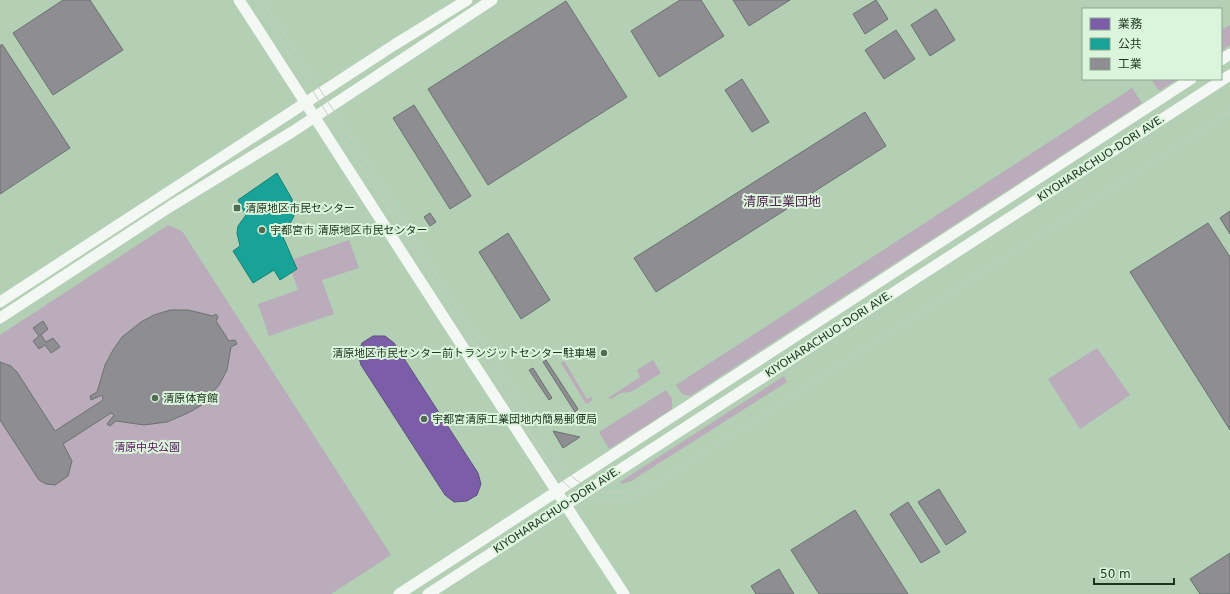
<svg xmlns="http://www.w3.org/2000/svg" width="1230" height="594" font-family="'DejaVu Sans','Noto Sans JP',sans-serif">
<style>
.green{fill:#baacba}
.offices{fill:#7b5ea7;stroke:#5f517e}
.public{fill:#17a398;stroke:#198174}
.industry{fill:#8d8d92;stroke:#6b7270}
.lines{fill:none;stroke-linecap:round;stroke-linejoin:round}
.tertiary{stroke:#f4f8f4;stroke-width:11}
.tram{stroke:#c5cdc5;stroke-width:1}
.poi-dot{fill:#526953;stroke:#daf5db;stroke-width:1.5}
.labels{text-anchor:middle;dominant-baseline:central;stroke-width:4;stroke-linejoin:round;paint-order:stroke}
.street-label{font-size:11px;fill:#1d321f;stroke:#daf5db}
.poi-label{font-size:11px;fill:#1d321f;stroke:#daf5db;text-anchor:start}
.park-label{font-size:11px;fill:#5c175f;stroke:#daf5db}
.quarter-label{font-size:13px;fill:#562657;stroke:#daf5db}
</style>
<rect width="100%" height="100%" fill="#b3cfb4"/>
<!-- green -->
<g class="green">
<path d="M1230 25V45L1221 51V30Z"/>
<path d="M1151 79H1178L1159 91Z"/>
<path d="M1132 88 1142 103 690 396 682 394 676 385Z"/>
<path d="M168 225 182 231 391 555 331 594H0V335Z"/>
<path d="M349 240 359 268 322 280 334 314 269 336 258 304 298 290 288 261Z"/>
<path d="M1097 348 1130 395 1080 429 1048 379Z"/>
<path d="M653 360 661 373 631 392 621 393 611 399 608 398 640 377 637 370Z"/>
<path d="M564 361 587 399 591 397 593 400 586 404 561 363Z"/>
<path d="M784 376 787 382 631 481 621 484 620 482Z"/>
<path d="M666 390 672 399V409L609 449 599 432Z"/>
</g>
<!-- offices -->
<path class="offices" d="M373 336H385L394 343 478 473 481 484 477 495 467 501 454 502 445 495 361 365 358 354 362 343Z"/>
<!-- public -->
<path class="public" d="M277 173 292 199 294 216 283 237 297 269 280 280 274 270 253 283 233 251 240 246 237 233 238 226 246 215 238 200Z"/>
<!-- industry -->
<g class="industry">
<path d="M63 0H90L123 50 53 95 13 33Z"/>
<path d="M680 0H701L724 36 659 77 631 31Z"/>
<path d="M733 0H790L749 26Z"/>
<path d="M876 0 888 19 865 34 853 14Z"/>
<path d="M566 1 627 97 488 185 428 89Z"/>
<path d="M936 9 955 40 930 56 911 25Z"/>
<path d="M896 30 915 59 884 79 865 50Z"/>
<path d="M2 44 70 148 0 194V46Z"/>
<path d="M742 79 769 122 752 132 725 90Z"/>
<path d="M414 105 471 196 450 209 393 118Z"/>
<path d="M865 112 886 146 656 292 634 258Z"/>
<path d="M1230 211V234L1220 218Z"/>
<path d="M430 213 436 222 430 226 424 217Z"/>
<path d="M1208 223 1230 257V430L1130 272Z"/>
<path d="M508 233 550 300 521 319 479 252Z"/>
<path d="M170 310H188L213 316 216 314 218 317 216 321 229 341 235 340 237 344 231 347 227 370 219 385 202 405 188 413 167 422 144 425 116 421 110 426 107 424 114 415 111 413 63 444 72 461 68 476 55 485 46 484 39 480 0 420V362L11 366 17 372 55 431 103 400 102 395 91 400 90 396 97 392 105 365 113 350 122 337 141 322 154 315Z"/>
<path d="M43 321 48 329 41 335 46 342 53 338 60 347 51 353 45 345 39 349 33 341 39 336 33 328Z"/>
<path d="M546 360 578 409 575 412 543 362Z"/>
<path d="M533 368 552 398 549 400 529 370Z"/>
<path d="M553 431 580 437 563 448Z"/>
<path d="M939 489 966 532 946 545 918 502Z"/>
<path d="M908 502 940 552 921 563 890 514Z"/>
<path d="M855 510 908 594H819L791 550Z"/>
<path d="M1230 553V594H1200L1190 579Z"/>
<path d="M779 569 794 594H756L751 586Z"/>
</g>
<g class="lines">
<!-- tertiary -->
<g class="tertiary">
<path d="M239 0C367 198 494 397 624 594"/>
<path d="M1221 60 1230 54"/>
<path d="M0 302 394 45 467 0"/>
<path d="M0 318 171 206 292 132 492 0"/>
<path d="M399 594 1191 79"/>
<path d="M428 594 1230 75"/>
</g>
<!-- tram -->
<g class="tram">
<path d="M255 0 553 469C577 502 604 511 642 493L1230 112"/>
<path d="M262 0 384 188 458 309 497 362 568 473C590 494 620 500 647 483"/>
</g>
</g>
<!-- markers -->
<g class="poi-dot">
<rect x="233" y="204" width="8" height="8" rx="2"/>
<circle cx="262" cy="230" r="4"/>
<circle cx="604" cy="353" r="4"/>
<circle cx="155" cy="398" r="4"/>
<circle cx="424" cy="419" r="4"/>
</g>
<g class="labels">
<!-- street labels -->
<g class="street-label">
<text transform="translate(1101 158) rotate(-33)">KIYOHARACHUO-DORI AVE.</text>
<text transform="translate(829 334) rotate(-33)">KIYOHARACHUO-DORI AVE.</text>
<text transform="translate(557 510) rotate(-33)">KIYOHARACHUO-DORI AVE.</text>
</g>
<!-- poi labels -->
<g class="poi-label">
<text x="245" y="208">清原地区市民センター</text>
<text x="270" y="230">宇都宮市 清原地区市民センター</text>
<text x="596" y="353" text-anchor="end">清原地区市民センター前トランジットセンター駐車場</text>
<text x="163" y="398">清原体育館</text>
<text x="432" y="419">宇都宮清原工業団地内簡易郵便局</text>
</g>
<!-- park labels -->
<g class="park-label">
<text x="147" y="447">清原中央公園</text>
</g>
<!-- quarter labels -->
<g class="quarter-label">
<text x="782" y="201">清原工業団地</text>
</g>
</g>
<!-- legend -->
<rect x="1082" y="8" width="140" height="72" fill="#daf5db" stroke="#8ea790"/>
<rect x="1090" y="18" width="20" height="12" fill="#7b5ea7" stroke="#8ea790"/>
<text x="1118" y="28" font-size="12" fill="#1d321f">業務</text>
<rect x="1090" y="38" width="20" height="12" fill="#17a398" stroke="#8ea790"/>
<text x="1118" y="48" font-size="12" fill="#1d321f">公共</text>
<rect x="1090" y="58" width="20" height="12" fill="#8d8d92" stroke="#8ea790"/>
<text x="1118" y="68" font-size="12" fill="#1d321f">工業</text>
<!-- scale -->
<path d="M1094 578v6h80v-6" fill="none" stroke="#1d321f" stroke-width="2"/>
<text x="1100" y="578" font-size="12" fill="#1d321f" stroke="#daf5db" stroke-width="3" paint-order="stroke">50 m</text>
</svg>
